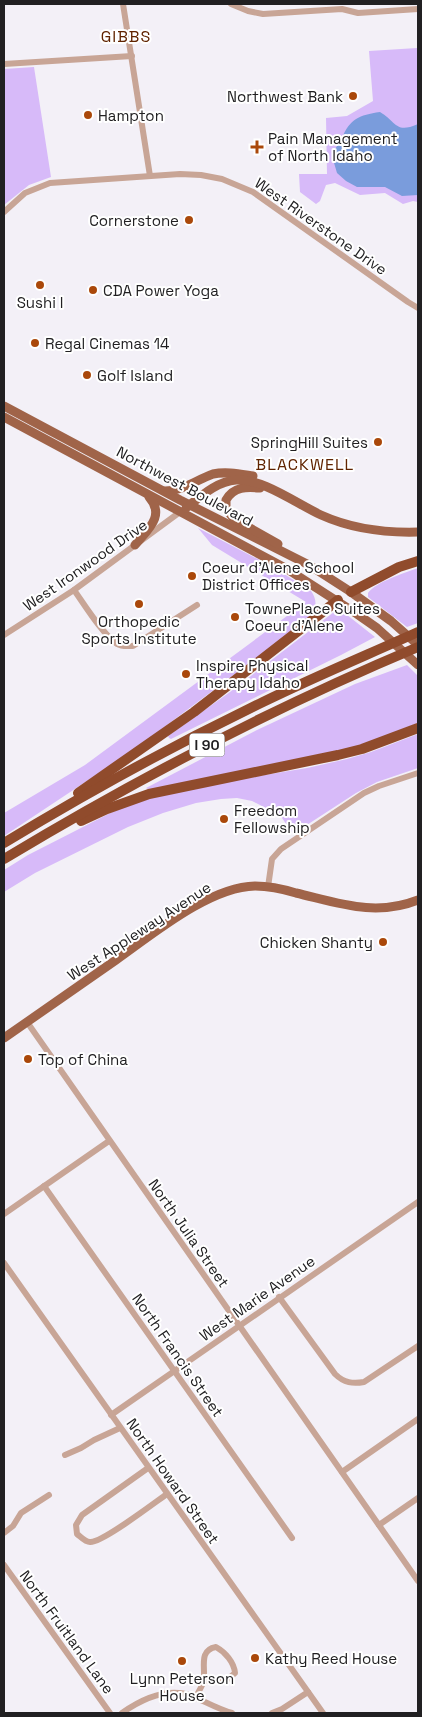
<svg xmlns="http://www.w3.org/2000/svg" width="422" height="1717" font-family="'Space Grotesk',sans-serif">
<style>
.green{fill:#d7baf9}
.water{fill:#7a9cdc}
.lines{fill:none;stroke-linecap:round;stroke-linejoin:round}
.minor{stroke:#c8a596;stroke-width:6}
.major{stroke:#a06449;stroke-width:9}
.highway{stroke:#904b2c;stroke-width:10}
.poi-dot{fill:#aa480a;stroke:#fff;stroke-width:2}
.labels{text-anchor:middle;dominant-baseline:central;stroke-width:4;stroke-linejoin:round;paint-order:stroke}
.shield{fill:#fff;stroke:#646364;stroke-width:1}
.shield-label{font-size:14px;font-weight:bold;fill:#212022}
.poi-label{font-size:15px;fill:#212022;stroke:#fff;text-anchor:start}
.street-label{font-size:15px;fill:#212022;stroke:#fff}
.neighbourhood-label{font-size:16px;letter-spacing:1px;fill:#602300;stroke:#fff}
</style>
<rect width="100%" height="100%" fill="#f3f0f7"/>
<!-- green -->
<g class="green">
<path d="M417 33H418V202L413 201 403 204 385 193 360 195 335 183 326 185 320 201 316 204 300 192 299 174H327L326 118 347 116 373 101 369 51 417 48Z"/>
<path d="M34 67 51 177 29 185 4 205V69Z"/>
<path d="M198 528 273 567 311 591C317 599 317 608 311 617L135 749 4 836V813L85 765 306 602 212 545Z"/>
<path d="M418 568V623L407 627 368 597V593C376 582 404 573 418 568Z"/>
<path d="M342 611 375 637 341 655 171 739 169 738 168 736 230 692 334 612Z"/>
<path d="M407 665 418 676V723L352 749 149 790 146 788 257 730 355 684Z"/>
<path d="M418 734V768L377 782 356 793 293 834 280 815 252 801 237 798 221 799 196 803 163 813 128 827 35 873 4 892V870L28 855 128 804 199 786 307 768 347 759 371 752Z"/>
</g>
<!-- water -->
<path class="water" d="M380 112C397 122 395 134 418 124V195L402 196 385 187H357L346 181 337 173 332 156C334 149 339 144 342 138 350 119 359 115 380 112Z"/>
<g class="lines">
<!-- minor -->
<g class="minor">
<path d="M123 4 150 176"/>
<path d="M231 4 248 11 263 14 342 9 358 13 418 9"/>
<path d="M4 64 132 56"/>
<path d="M4 212 25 193 50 183 180 174 201 175 222 179 253 192 408 302 418 308"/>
<path d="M74 590C84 604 103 635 117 644 122 647 127 646 133 646L197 605"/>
<path d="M4 635 74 590 180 512"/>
<path d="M268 887 272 859 281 849 364 793 379 786 418 773"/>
<path d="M27 1022 418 1581"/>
<path d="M44 1186 292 1538"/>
<path d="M4 1214 109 1141"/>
<path d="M4 1263 323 1713"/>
<path d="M279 1297 335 1374C344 1383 353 1384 364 1382L418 1346"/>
<path d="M111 1415 418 1202"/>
<path d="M65 1455 81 1448 94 1440 120 1428"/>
<path d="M148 1468 82 1515 76 1525 77 1534C81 1537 85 1542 90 1542 102 1543 154 1503 167 1494"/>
<path d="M342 1472 418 1419"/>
<path d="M379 1525 418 1498"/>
<path d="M4 1533 13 1526 21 1513 49 1495"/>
<path d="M4 1565 110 1713"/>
<path d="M195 1698C198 1693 203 1685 204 1680 205 1666 199 1650 216 1647 225 1652 234 1662 235 1673L228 1679 204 1681"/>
<path d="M122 1713C142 1699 168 1687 192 1696 206 1702 218 1709 232 1713"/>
<path d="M272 1713 282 1709 308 1692"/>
</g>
<!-- major -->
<g class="major">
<path d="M4 406 180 500 309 565 351 592 391 621 418 645"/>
<path d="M4 417 287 569 357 614 377 628 418 665"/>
<path d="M260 488C247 487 234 486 226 500V509L234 519 278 544"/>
<path d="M165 491C183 491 196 480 213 474 226 471 240 474 253 476"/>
<path d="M186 508C200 497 217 481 236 480 262 478 297 504 321 515 352 529 384 533 418 532"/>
<path d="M135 545C147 530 166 516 149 497"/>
<path d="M4 1038C41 1012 79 986 116 960 153 934 209 887 255 886 269 886 283 889 296 893 339 903 375 917 418 900"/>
</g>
<!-- highway -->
<g class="highway">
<path d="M351 592 399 567 418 561"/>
<path d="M78 793 194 712 338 600"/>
<path d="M81 821 107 809 149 794 338 755 362 749 418 728"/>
<path d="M4 843C88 792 174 745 263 702 314 677 367 655 418 632"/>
<path d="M4 859C137 779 275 707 418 647"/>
</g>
</g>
<!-- markers -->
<g class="poi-dot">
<circle cx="353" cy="96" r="5"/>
<circle cx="88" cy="115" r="5"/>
<path d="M254.5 139.5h5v5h5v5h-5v5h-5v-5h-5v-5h5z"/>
<circle cx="189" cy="220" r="5"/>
<circle cx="40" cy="285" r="5"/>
<circle cx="93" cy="290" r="5"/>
<circle cx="35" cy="343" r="5"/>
<circle cx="87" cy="375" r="5"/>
<circle cx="378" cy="442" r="5"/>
<circle cx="192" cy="576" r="5"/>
<circle cx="139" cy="604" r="5"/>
<circle cx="235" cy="617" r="5"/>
<circle cx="186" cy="674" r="5"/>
<circle cx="224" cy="819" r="5"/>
<circle cx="383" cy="942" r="5"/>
<circle cx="28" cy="1059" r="5"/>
<circle cx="255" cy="1658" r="5"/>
<circle cx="182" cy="1661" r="5"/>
</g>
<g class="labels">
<!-- shield labels -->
<rect class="shield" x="189.5" y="733.5" width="35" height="23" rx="4"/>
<g class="shield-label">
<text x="207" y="745">I 90</text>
</g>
<!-- poi labels -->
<g class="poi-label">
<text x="343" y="96" text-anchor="end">Northwest Bank</text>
<text x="98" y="115">Hampton</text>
<text x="268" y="138">Pain Management<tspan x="268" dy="17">of North Idaho</tspan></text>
<text x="179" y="220" text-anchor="end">Cornerstone</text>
<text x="103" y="290">CDA Power Yoga</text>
<text x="40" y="302" text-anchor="middle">Sushi I</text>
<text x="45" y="343">Regal Cinemas 14</text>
<text x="97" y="375">Golf Island</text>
<text x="368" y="442" text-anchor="end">SpringHill Suites</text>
<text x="202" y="567">Coeur d'Alene School<tspan x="202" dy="17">District Offices</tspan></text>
<text x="245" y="608">TownePlace Suites<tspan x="245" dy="17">Coeur d'Alene</tspan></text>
<text x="139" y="621" text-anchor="middle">Orthopedic<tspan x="139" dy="17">Sports Institute</tspan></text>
<text x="196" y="665">Inspire Physical<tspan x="196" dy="17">Therapy Idaho</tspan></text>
<text x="234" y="810">Freedom<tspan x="234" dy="17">Fellowship</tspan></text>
<text x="373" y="942" text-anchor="end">Chicken Shanty</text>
<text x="38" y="1059">Top of China</text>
<text x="265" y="1658">Kathy Reed House</text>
<text x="182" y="1678" text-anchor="middle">Lynn Peterson<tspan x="182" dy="17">House</tspan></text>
</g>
<!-- street labels -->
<g class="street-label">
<text transform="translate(321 226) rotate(35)">West Riverstone Drive</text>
<text transform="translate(185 486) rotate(28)">Northwest Boulevard</text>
<text transform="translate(85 565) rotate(-35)">West Ironwood Drive</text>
<text transform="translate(139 931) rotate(-33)">West Appleway Avenue</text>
<text transform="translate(189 1233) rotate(55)">North Julia Street</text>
<text transform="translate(257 1298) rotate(-35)">West Marie Avenue</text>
<text transform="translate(178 1355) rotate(55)">North Francis Street</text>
<text transform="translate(173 1481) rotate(55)">North Howard Street</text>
<text transform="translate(67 1632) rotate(54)">North Fruitland Lane</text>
</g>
<!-- neighbourhood labels -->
<g class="neighbourhood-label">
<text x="126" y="36">GIBBS</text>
<text x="305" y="464">BLACKWELL</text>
</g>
</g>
<!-- border -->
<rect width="422" height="1717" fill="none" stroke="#212022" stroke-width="10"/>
</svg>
